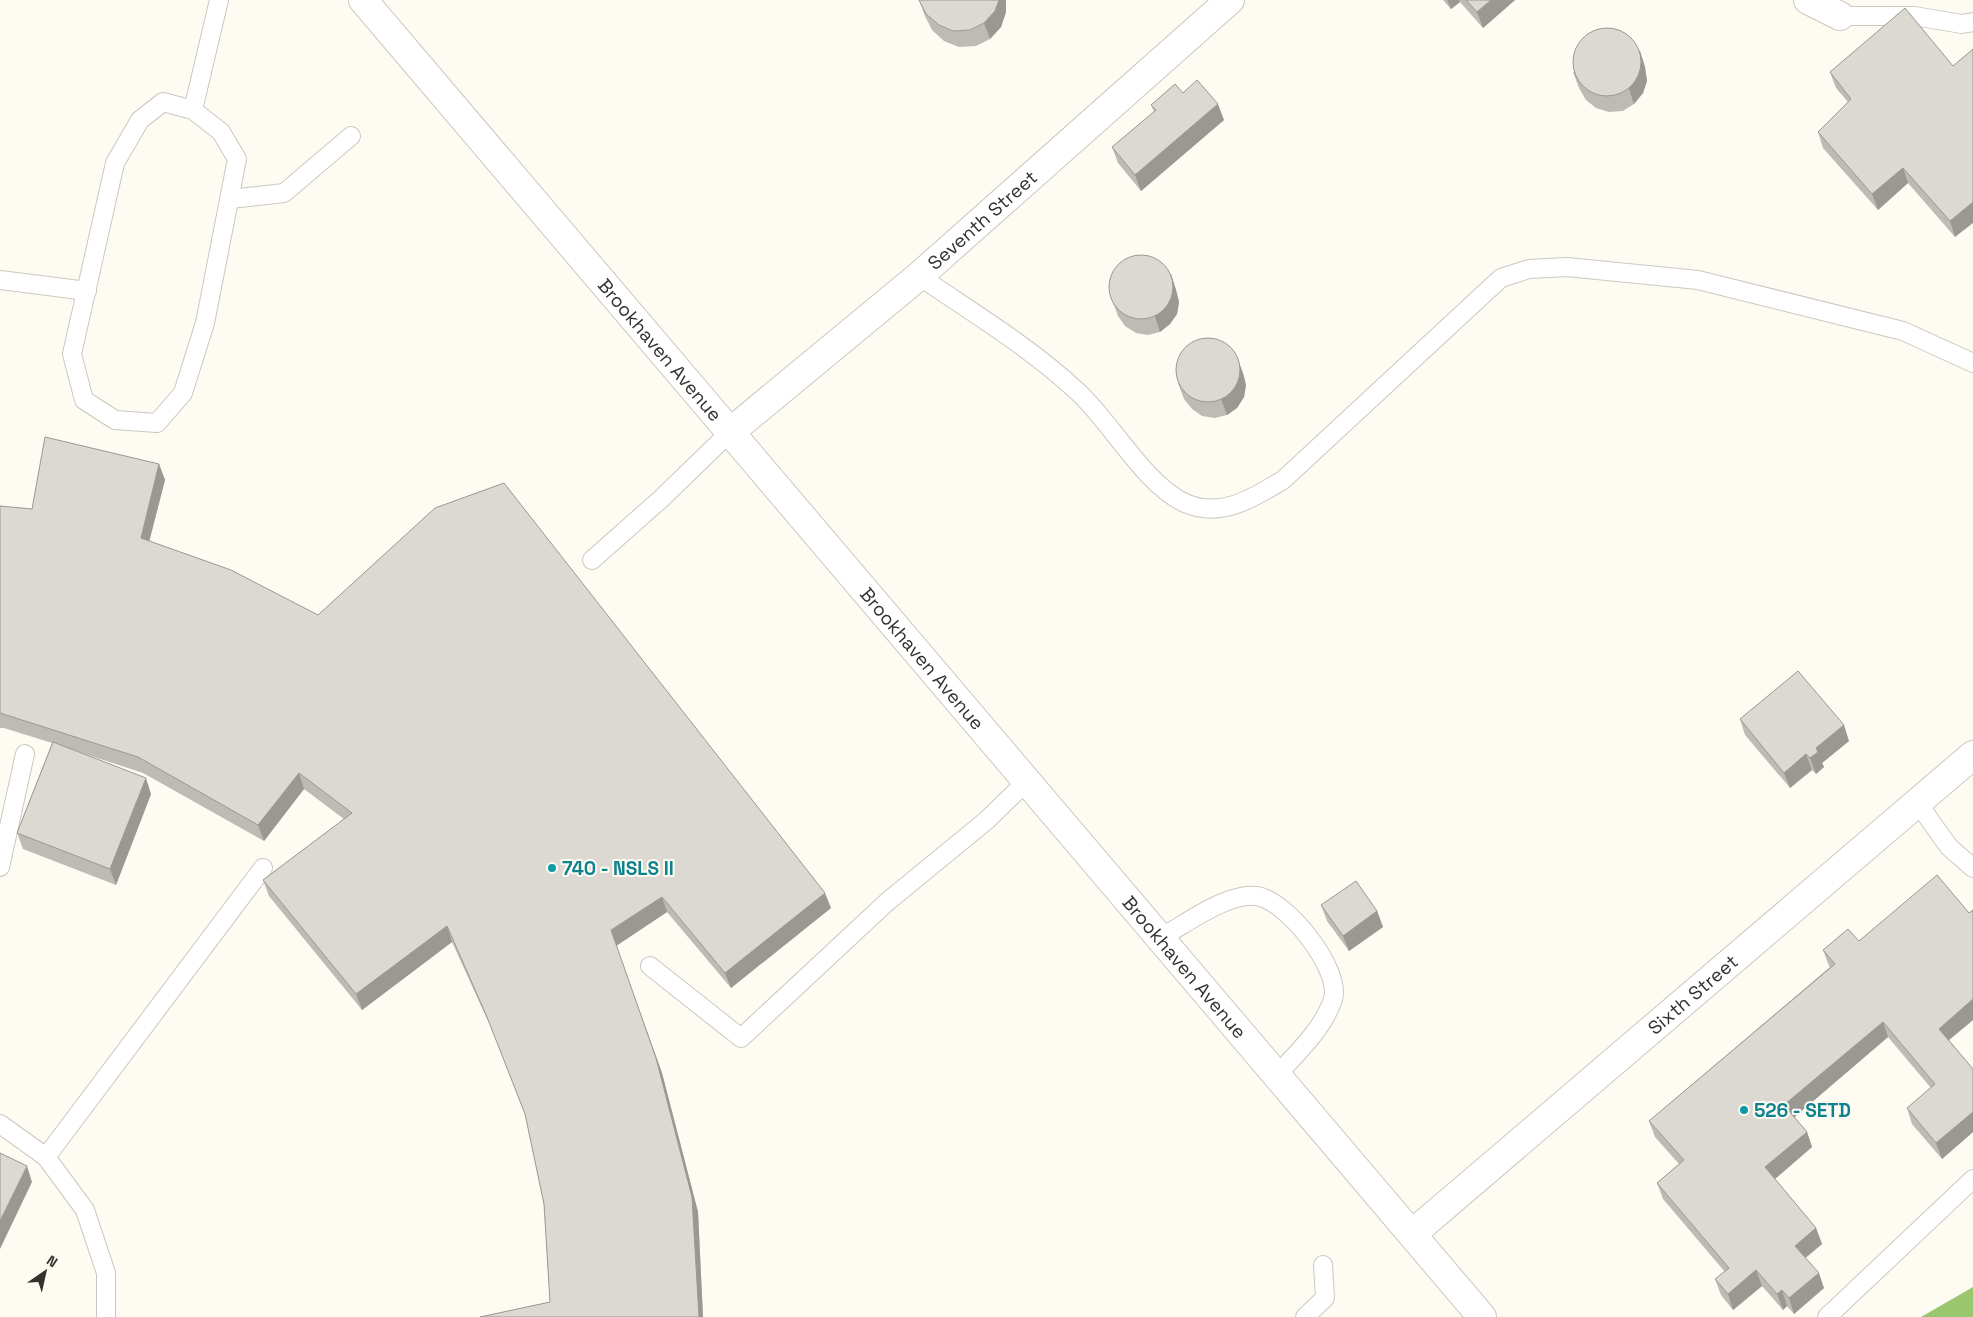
<svg xmlns="http://www.w3.org/2000/svg" width="1973" height="1317" font-family="'Space Grotesk',sans-serif">
<style>
.forest{fill:#9ac76e}
.lines{fill:none;stroke-linecap:round;stroke-linejoin:round}
.lane-casing{stroke:#cbc8c0;stroke-width:20}
.street-casing{stroke:#cbc8c0;stroke-width:30}
.lane{stroke:#fff;stroke-width:18}
.street{stroke:#fff;stroke-width:28}
.wall{fill:#bdbbb5}
.shaded-wall{fill:#9a9893}
.building{fill:#dcd9d2;stroke:#9a9893}
.culture-dot{fill:#0f9aa8;stroke:#fefbf3;stroke-width:2}
.labels{text-anchor:middle;dominant-baseline:central;stroke-width:4;stroke-linejoin:round;paint-order:stroke}
.street-label{font-size:19px;fill:#33322f;stroke:#fefbf3}
.culture-label{font-size:19px;font-weight:bold;fill:#0d838f;stroke:#fefbf3;text-anchor:start}
</style>
<rect width="100%" height="100%" fill="#fefbf3"/>
<!-- forest -->
<path class="forest" d="M1973 1287V1317H1921Z"/>
<g class="lines">
<!-- lane casing -->
<g class="lane-casing">
<g id="lane">
<path d="M1840 16H1914L1962 24 1973 22"/>
<path d="M163 102 193 110 221 132 237 159 205 323 183 393 157 423 115 420 84 400 72 354 115 163 140 120Z"/>
<path d="M193 110 219 0"/>
<path d="M230 199 284 193 351 136"/>
<path d="M919 276C973 313 1030 347 1078 392 1110 421 1146 486 1185 503 1221 519 1253 498 1283 480L1501 278 1529 269 1567 267 1698 280 1903 331 1973 363"/>
<path d="M0 280 87 291"/>
<path d="M592 560 662 498 729 433"/>
<path d="M1917 802 1949 847 1973 868"/>
<path d="M0 867 25 754"/>
<path d="M1160 938C1186 924 1226 893 1256 896 1286 899 1342 970 1333 999 1324 1028 1296 1054 1277 1075"/>
<path d="M650 966 741 1038 887 902 987 820 1027 781"/>
<path d="M0 1124 46 1157 85 1210 106 1273V1317"/>
<path d="M46 1157 263 868"/>
<path d="M1305 1317 1325 1298 1323 1265"/>
<path d="M1827 1317 1973 1179"/>
</g>
</g>
<!-- street casing -->
<g class="street-casing">
<g id="street">
<path id="s1" d="M363 0 1482 1317"/>
<path d="M1808 0 1840 16"/>
<path id="s2" d="M729 433 919 276 1230 0"/>
<path id="s3" d="M1412 1234 1973 755"/>
</g>
</g>
<!-- lane -->
<use href="#lane" class="lane"/>
<!-- street -->
<use href="#street" class="street"/>
</g>
<!-- wall -->
<g class="wall">
<path d="M919 0H1006V12L1001 27 990 39 976 46 959 47 944 41 932 30 925 16Z"/>
<path d="M1443 0H1515L1483 28 1460 2 1451 9Z"/>
<path d="M1640 51 1645 67 1647 81 1643 93 1634 104 1623 111 1609 112 1596 108 1586 100 1579 88 1573 72Z"/>
<path d="M1953 66 1955 237 1908 183 1878 210 1823 148 1818 132 1848 102 1836 88 1830 72Z"/>
<path d="M1183 93 1224 120 1141 191 1118 163 1112 147 1154 112 1151 105Z"/>
<path d="M1171 274 1176 290 1179 302 1177 314 1170 324 1160 332 1148 335 1136 333 1125 326 1118 316 1112 300Z"/>
<path d="M1243 373 1246 385 1244 397 1237 408 1227 415 1215 418 1202 416 1192 409 1184 399 1178 383Z"/>
<path d="M159 464 165 480 149 541 831 908 731 988 667 912 616 946 662 1073 698 1212 703 1317H480L550 1302 544 1204 526 1116 493 1032 452 942 362 1010 269 896 263 880 344 819 304 789 264 841 143 773 76 751 151 794 116 885 23 849 17 833 52 743 4 728H0V506L32 509Z"/>
<path d="M1740 719 1849 741 1822 763 1824 767 1816 774 1812 770 1790 788 1745 735Z"/>
<path d="M1321 905 1377 911 1383 927 1349 951 1327 921Z"/>
<path d="M1973 910V1020L1949 1040 1973 1069V1132L1942 1159 1912 1124 1907 1108 1931 1088 1888 1037 1794 1117 1807 1132 1812 1147 1775 1179 1816 1228 1822 1244 1806 1258 1824 1288 1794 1314 1787 1306 1783 1310 1762 1286 1733 1310 1721 1295 1715 1279 1725 1272 1663 1199 1657 1183 1679 1164 1655 1137 1649 1121 1830 967 1829 966 1823 950 1969 913Z"/>
</g>
<!-- shaded-wall -->
<g class="shaded-wall">
<path d="M999 0H1006V12L1001 27 990 39 984 23Z"/>
<path d="M1447 0H1459L1460 2 1451 9Z"/>
<path d="M1491 0H1515L1483 28 1477 12Z"/>
<path d="M1640 51 1645 67 1647 81 1643 93 1634 104 1629 89Z"/>
<path d="M1218 104 1224 120 1141 191 1135 175Z"/>
<path d="M1903 168 1908 183 1878 210 1872 194Z"/>
<path d="M1973 202V223L1955 237 1950 221Z"/>
<path d="M1171 274 1176 290 1179 302 1177 314 1170 324 1160 332 1155 316Z"/>
<path d="M1237 357 1243 373 1246 385 1244 397 1237 408 1227 415 1221 399Z"/>
<path d="M159 464 165 480 146 554 141 538Z"/>
<path d="M1844 725 1849 741 1822 763 1824 767 1816 774 1810 758 1816 748Z"/>
<path d="M1806 754 1812 770 1790 788 1784 773Z"/>
<path d="M299 773 304 789 264 841 258 825Z"/>
<path d="M146 778 151 794 116 885 110 869Z"/>
<path d="M825 893 831 908 731 988 725 973Z"/>
<path d="M662 897 667 912 616 946 662 1073 698 1212 703 1317H699L611 930Z"/>
<path d="M1377 911 1383 927 1349 951 1343 936Z"/>
<path d="M447 926 452 942 362 1010 356 994Z"/>
<path d="M1973 999V1020L1944 1044 1939 1029Z"/>
<path d="M1883 1022 1888 1037 1790 1121 1784 1105Z"/>
<path d="M1973 1112V1132L1942 1159 1936 1143Z"/>
<path d="M1807 1132 1812 1147 1770 1183 1765 1167Z"/>
<path d="M27 1166 32 1182 0 1249V1221Z"/>
<path d="M1816 1228 1822 1244 1801 1261 1795 1246Z"/>
<path d="M1756 1270 1762 1286 1733 1310 1728 1294Z"/>
<path d="M1819 1273 1824 1288 1794 1314 1789 1298Z"/>
<path d="M1782 1290 1787 1306 1783 1310 1777 1294Z"/>
</g>
<!-- building -->
<g class="building">
<path d="M919 0H999L995 11 984 23 970 30 953 31 939 25 926 14Z"/>
<path d="M1466 0H1491L1477 12Z"/>
<path d="M1905 8 1953 66 1973 49V202L1950 221 1903 168 1872 194 1818 132 1851 99 1830 72Z"/>
<circle cx="1607" cy="62" r="34"/>
<path d="M1197 80 1218 104 1135 175 1112 147 1156 110 1151 105 1175 84 1183 93Z"/>
<circle cx="1141" cy="287" r="32"/>
<circle cx="1208" cy="370" r="32"/>
<path d="M45 437 159 464 141 538 231 570 318 615 435 508 504 483 825 893 725 973 662 897 611 930 656 1058 692 1197 699 1317H480L550 1302 544 1204 525 1114 487 1017 447 926 356 994 263 880 352 813 299 773 258 825 138 757 0 713V506L32 509Z"/>
<path d="M1798 671 1844 725 1816 748 1818 752 1810 758 1806 754 1784 773 1740 719Z"/>
<path d="M53 742 146 778 110 869 17 833Z"/>
<path d="M1937 875 1969 913 1973 910V999L1939 1029 1973 1069V1112L1936 1143 1907 1108 1935 1084 1883 1022 1784 1105 1807 1132 1765 1167 1816 1228 1795 1246 1819 1273 1789 1298 1782 1290 1777 1294 1756 1270 1728 1294 1715 1279 1729 1268 1657 1183 1684 1160 1649 1121 1835 964 1823 950 1848 929 1859 941Z"/>
<path d="M1356 881 1377 911 1343 936 1321 905Z"/>
<path d="M0 1153 27 1166 0 1221Z"/>
</g>
<!-- markers -->
<g class="culture-dot">
<circle cx="552" cy="868" r="5"/>
<circle cx="1744" cy="1110" r="5"/>
</g>
<g class="labels">
<!-- street labels -->
<g class="street-label">
<text stroke="none"><textPath href="#s2" startOffset="331">Seventh Street</textPath></text>
<text stroke="none"><textPath href="#s1" startOffset="459">Brookhaven Avenue</textPath></text>
<text stroke="none"><textPath href="#s1" startOffset="864">Brookhaven Avenue</textPath></text>
<text stroke="none"><textPath href="#s1" startOffset="1269">Brookhaven Avenue</textPath></text>
<text stroke="none"><textPath href="#s3" startOffset="369">Sixth Street</textPath></text>
</g>
<!-- culture labels -->
<g class="culture-label">
<text x="562" y="868">740 - NSLS II</text>
<text x="1754" y="1110">526 - SETD</text>
</g>
</g>
<!-- north arrow -->
<g transform="translate(45 1272) rotate(34)" stroke="#fefbf3" stroke-width="4" paint-order="stroke">
<path d="M0-4L9 19L0 12L-9 19Z" fill="#33322f"/>
<text y="-8" font-size="14" font-weight="bold" text-anchor="middle" fill="#33322f">N</text>
</g>
</svg>
